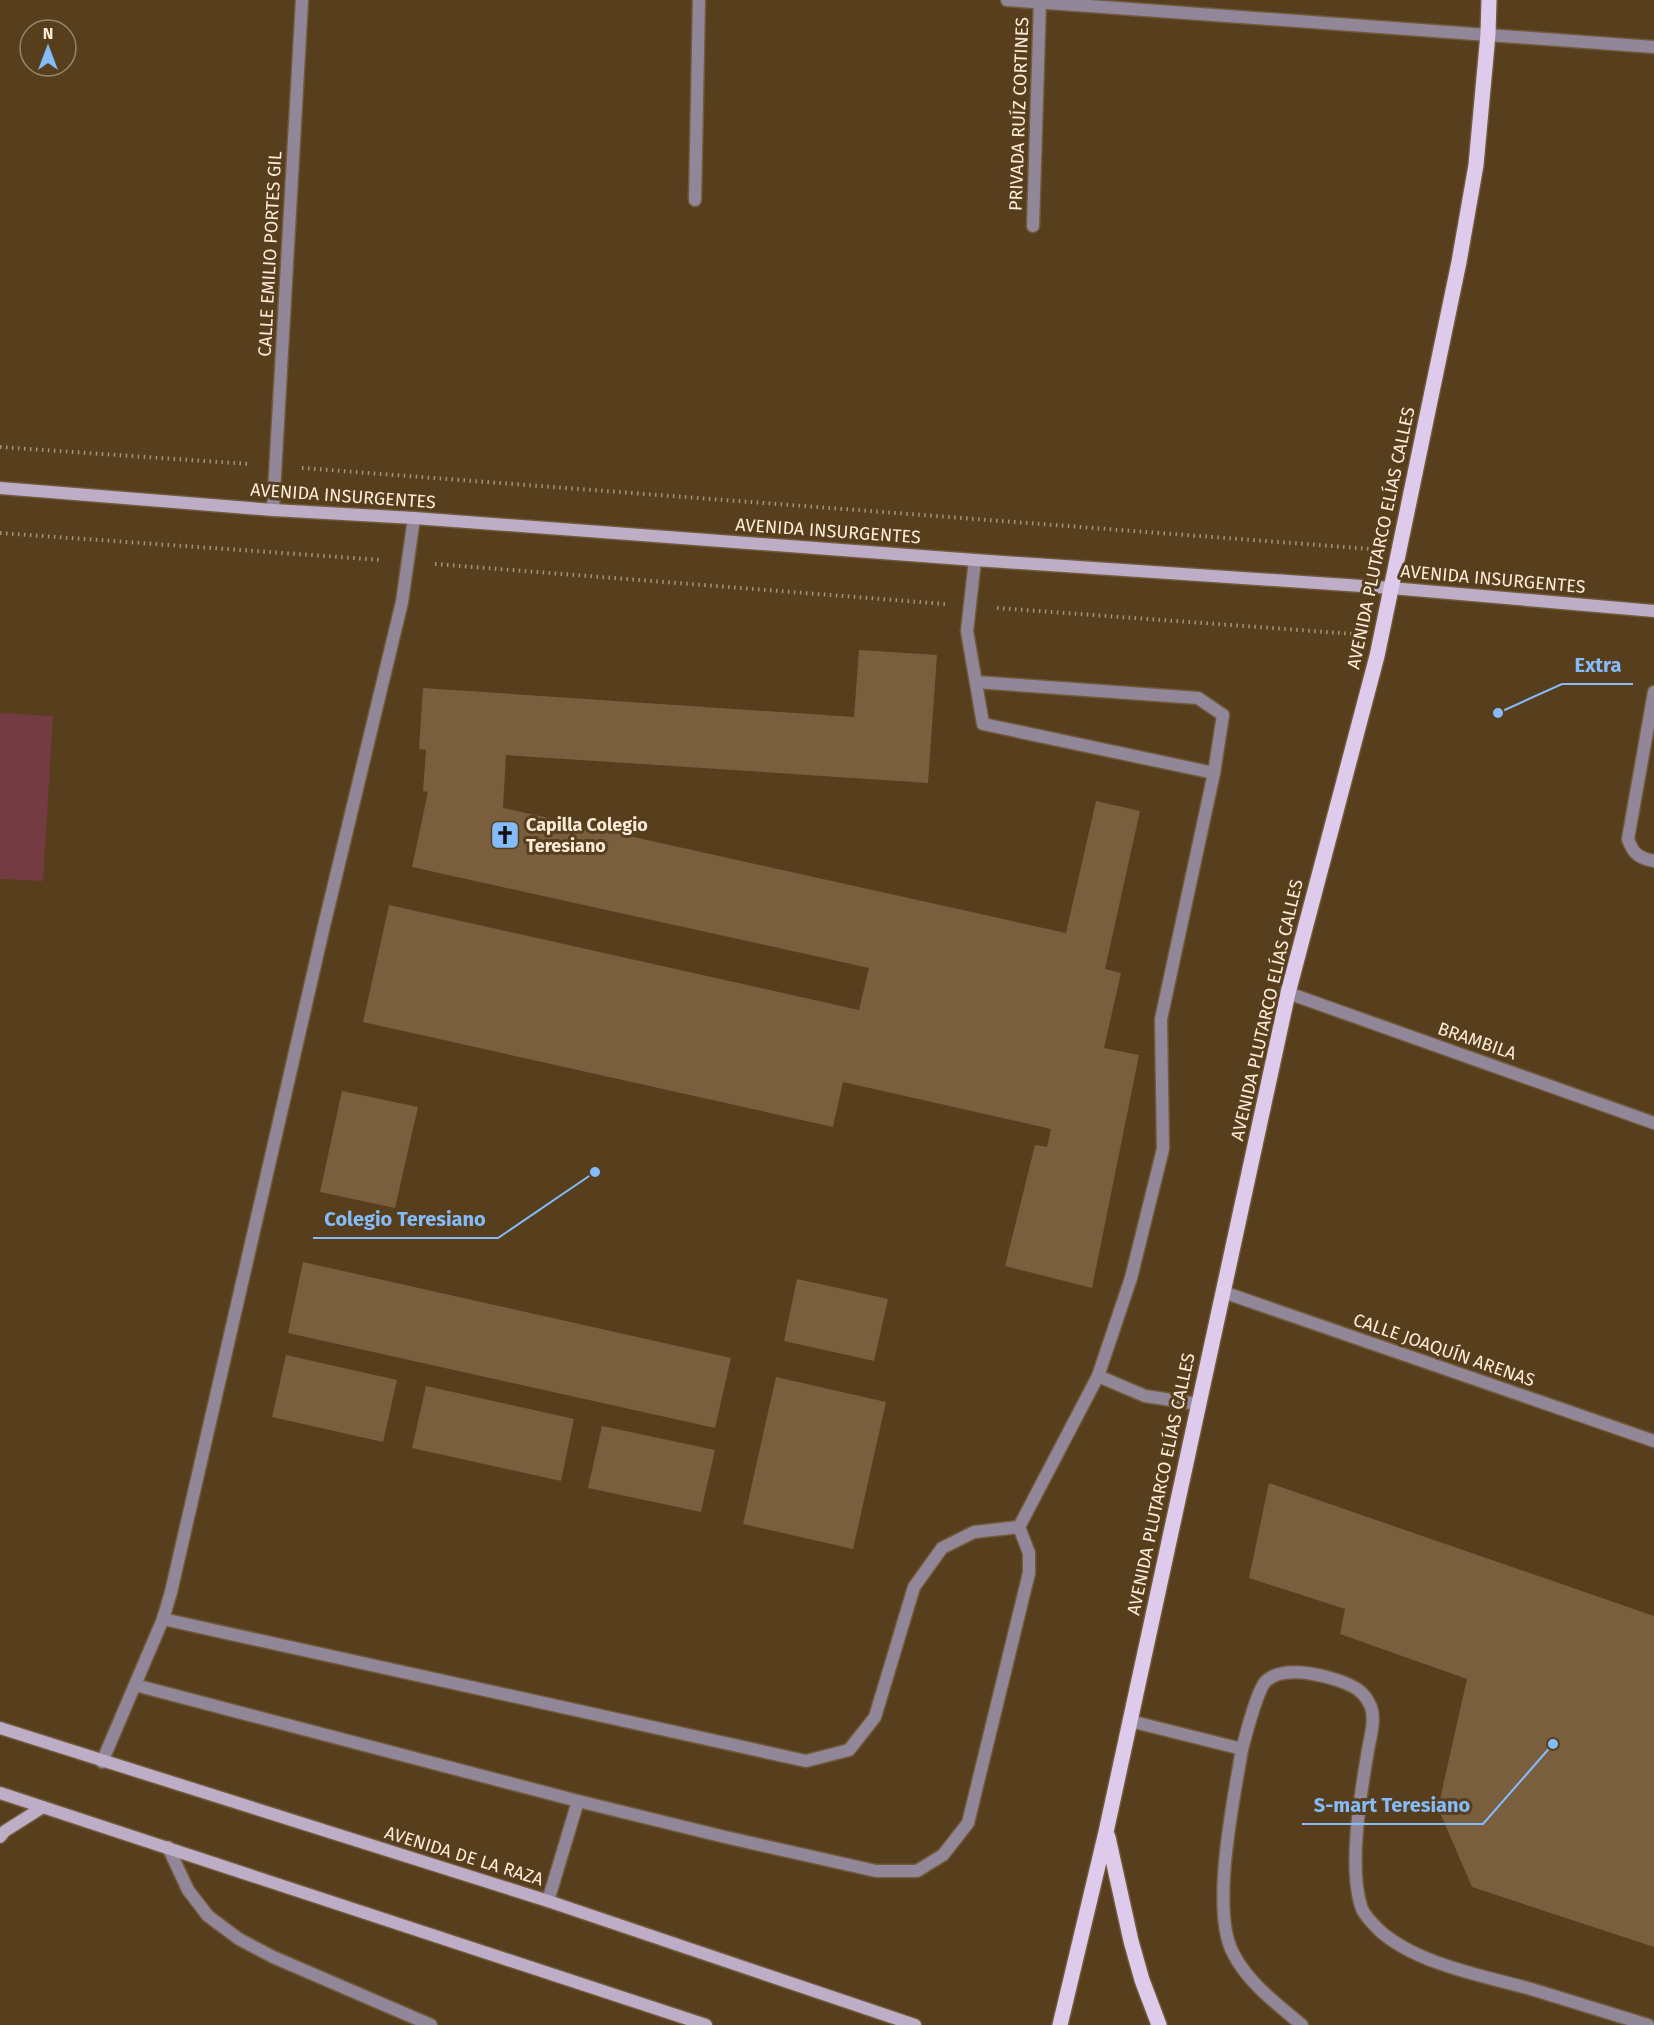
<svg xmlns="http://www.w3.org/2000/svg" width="1654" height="2025" font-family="'Fira Sans',sans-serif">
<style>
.green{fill:#743b43}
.building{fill:#795f3e}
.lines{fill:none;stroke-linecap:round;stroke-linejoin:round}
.lane-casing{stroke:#715a3b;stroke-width:15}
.street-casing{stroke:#715a3b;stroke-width:15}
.secondary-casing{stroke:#715a3b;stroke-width:15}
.primary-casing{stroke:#715a3b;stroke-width:18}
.path{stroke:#a79379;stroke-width:4;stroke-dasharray:1.5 4.5;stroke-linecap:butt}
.lane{stroke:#918798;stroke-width:12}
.street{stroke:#918798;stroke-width:12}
.secondary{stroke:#bdadc7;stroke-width:12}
.primary{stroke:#decaeb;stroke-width:15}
.labels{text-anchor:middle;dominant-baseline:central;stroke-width:6;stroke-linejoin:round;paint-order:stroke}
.street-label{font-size:18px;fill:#faebd8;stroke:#573e1d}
.poi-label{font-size:18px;font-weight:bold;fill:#faebd8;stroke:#573e1d;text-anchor:start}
.leader{fill:none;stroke:#84bcfb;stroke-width:2}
.callout-dot{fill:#84bcfb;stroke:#573e1d;stroke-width:2}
.callout-label{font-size:20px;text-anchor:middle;font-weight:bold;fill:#84bcfb;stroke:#573e1d;stroke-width:6;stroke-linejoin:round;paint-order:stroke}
</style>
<rect width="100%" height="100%" fill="#573e1d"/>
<!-- green -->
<path class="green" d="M0 713 53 716 43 881 0 879Z"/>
<!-- building -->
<g class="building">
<path d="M859 650 937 655 928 783 506 755 503 808 1066 933 1096 801 1140 811 1105 969 1121 973 1104 1048 1139 1055 1092 1288 1005 1266 1035 1145 1047 1147 1051 1129 843 1082 833 1127 363 1022 389 905 859 1010 869 968 412 867 428 792 423 791 426 750 419 749 423 688 854 717Z"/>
<path d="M342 1091 418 1107 395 1208 320 1192Z"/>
<path d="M303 1262 731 1358 715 1428 288 1333Z"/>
<path d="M797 1279 888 1299 874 1361 784 1341Z"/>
<path d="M286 1355 397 1380 383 1442 272 1417Z"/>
<path d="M776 1377 886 1402 853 1549 743 1524Z"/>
<path d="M426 1386 574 1419 561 1481 412 1448Z"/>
<path d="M602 1426 715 1450 701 1512 588 1488Z"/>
<path d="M1269 1483 1654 1616V1947L1472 1887 1438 1808 1467 1679 1340 1634 1345 1609 1249 1578Z"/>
</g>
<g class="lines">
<!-- lane casing -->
<g class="lane-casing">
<g id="lane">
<path d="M975 560 967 631 983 724 1214 773"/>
<path d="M976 682 1198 698 1223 715 1214 773 1161 1019 1163 1149 1131 1278 1098 1376"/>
<path d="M1654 692 1628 839C1633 854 1639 858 1654 861"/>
<path d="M163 1619 806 1761 849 1750 875 1717 914 1587 942 1548 974 1532 1019 1527"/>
<path d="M135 1685 578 1801 725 1837 876 1871H917L943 1855 968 1823 1029 1573V1553L1019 1527 1098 1376 1145 1396 1198 1404"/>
<path d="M1130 1721 1242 1749C1246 1735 1257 1690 1266 1681 1285 1663 1338 1677 1357 1689 1363 1693 1368 1700 1371 1707 1376 1722 1369 1741 1367 1756 1360 1797 1348 1871 1362 1909 1365 1916 1374 1925 1379 1930 1416 1964 1484 1976 1531 1989 1570 2001 1609 2013 1648 2025"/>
<path d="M1242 1749C1234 1798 1210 1910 1233 1953 1248 1983 1277 2004 1302 2025"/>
<path d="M102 1762 163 1619 171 1592 323 930 402 602 414 518"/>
<path d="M168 1847 188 1890 208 1916 239 1939 273 1957 431 2025"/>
<path d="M548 1901 578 1801"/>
</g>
</g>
<!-- street casing -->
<g class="street-casing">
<g id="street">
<path d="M1007 0 1654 47"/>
<path d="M695 200 699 0"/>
<path d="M1033 226 1040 0"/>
<path d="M273 510 302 0"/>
<path d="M1288 993 1654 1123"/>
<path d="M1223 1292 1654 1441"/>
</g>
</g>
<!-- secondary casing -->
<g class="secondary-casing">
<g id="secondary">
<path d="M0 488 273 510 414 518 975 560 1391 588 1654 611"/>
<path d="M0 1728 548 1901 915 2025"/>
<path d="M0 1793 706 2025"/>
<path d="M0 1837 5 1831 43 1807"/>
</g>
</g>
<!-- primary casing -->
<g class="primary-casing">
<g id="primary">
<path d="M1108 1837 1131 1941 1142 1980 1159 2025"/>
<path d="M1060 2025 1106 1832 1288 993 1377 656 1459 262 1476 165 1488 34 1489 0"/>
</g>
</g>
<!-- path -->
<g class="path">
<path d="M0 447 249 464"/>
<path d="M302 468 1371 549"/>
<path d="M0 533 382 560"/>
<path d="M435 564 945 604"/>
<path d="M997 608 1354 634"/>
</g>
<!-- lane -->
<use href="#lane" class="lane"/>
<!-- street -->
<use href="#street" class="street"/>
<!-- secondary -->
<use href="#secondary" class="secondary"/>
<!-- primary -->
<use href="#primary" class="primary"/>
</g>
<!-- icons -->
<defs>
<g id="church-square" transform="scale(1.5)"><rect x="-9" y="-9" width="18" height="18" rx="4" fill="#84bcfb" stroke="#573e1d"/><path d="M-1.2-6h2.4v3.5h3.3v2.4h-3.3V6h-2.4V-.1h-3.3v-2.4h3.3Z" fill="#111"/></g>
</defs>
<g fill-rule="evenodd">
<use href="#church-square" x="505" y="835"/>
</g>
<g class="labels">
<!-- street labels -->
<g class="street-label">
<text transform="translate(1019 114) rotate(-88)">PRIVADA RUÍZ CORTINES</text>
<text transform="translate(270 254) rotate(-87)">CALLE EMILIO PORTES GIL</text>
<text transform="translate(343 496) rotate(4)">AVENIDA INSURGENTES</text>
<text transform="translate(828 531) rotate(4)">AVENIDA INSURGENTES</text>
<text transform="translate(1381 538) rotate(-78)">AVENIDA PLUTARCO ELÍAS CALLES</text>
<text transform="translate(1493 579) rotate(5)">AVENIDA INSURGENTES</text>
<text transform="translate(1267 1010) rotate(-77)">AVENIDA PLUTARCO ELÍAS CALLES</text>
<text transform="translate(1477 1041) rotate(19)">BRAMBILA</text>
<text transform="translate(1444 1350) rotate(19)">CALLE JOAQUÍN ARENAS</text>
<text transform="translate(1161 1484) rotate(-78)">AVENIDA PLUTARCO ELÍAS CALLES</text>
<text transform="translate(464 1856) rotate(17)">AVENIDA DE LA RAZA</text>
</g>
<!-- poi labels -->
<g class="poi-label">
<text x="526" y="825">Capilla Colegio<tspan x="526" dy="21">Teresiano</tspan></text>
</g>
</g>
<!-- callouts -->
<path class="leader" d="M1498 713L1562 684H1633M595 1172L498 1238H313M1553 1744L1483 1824H1302"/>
<g class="callout-dot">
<circle cx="1498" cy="713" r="6"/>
<circle cx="595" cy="1172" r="6"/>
<circle cx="1553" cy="1744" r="6"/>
</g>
<g class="callout-label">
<text x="1598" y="672">Extra</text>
<text x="405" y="1226">Colegio Teresiano</text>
<text x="1392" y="1812">S-mart Teresiano</text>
</g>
<!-- north arrow -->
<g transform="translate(48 48)"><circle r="28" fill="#573e1d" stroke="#988368" stroke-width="1.5"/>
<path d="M0-4.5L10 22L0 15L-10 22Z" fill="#84bcfb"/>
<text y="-9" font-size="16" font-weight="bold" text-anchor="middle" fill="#faebd8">N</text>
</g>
</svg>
